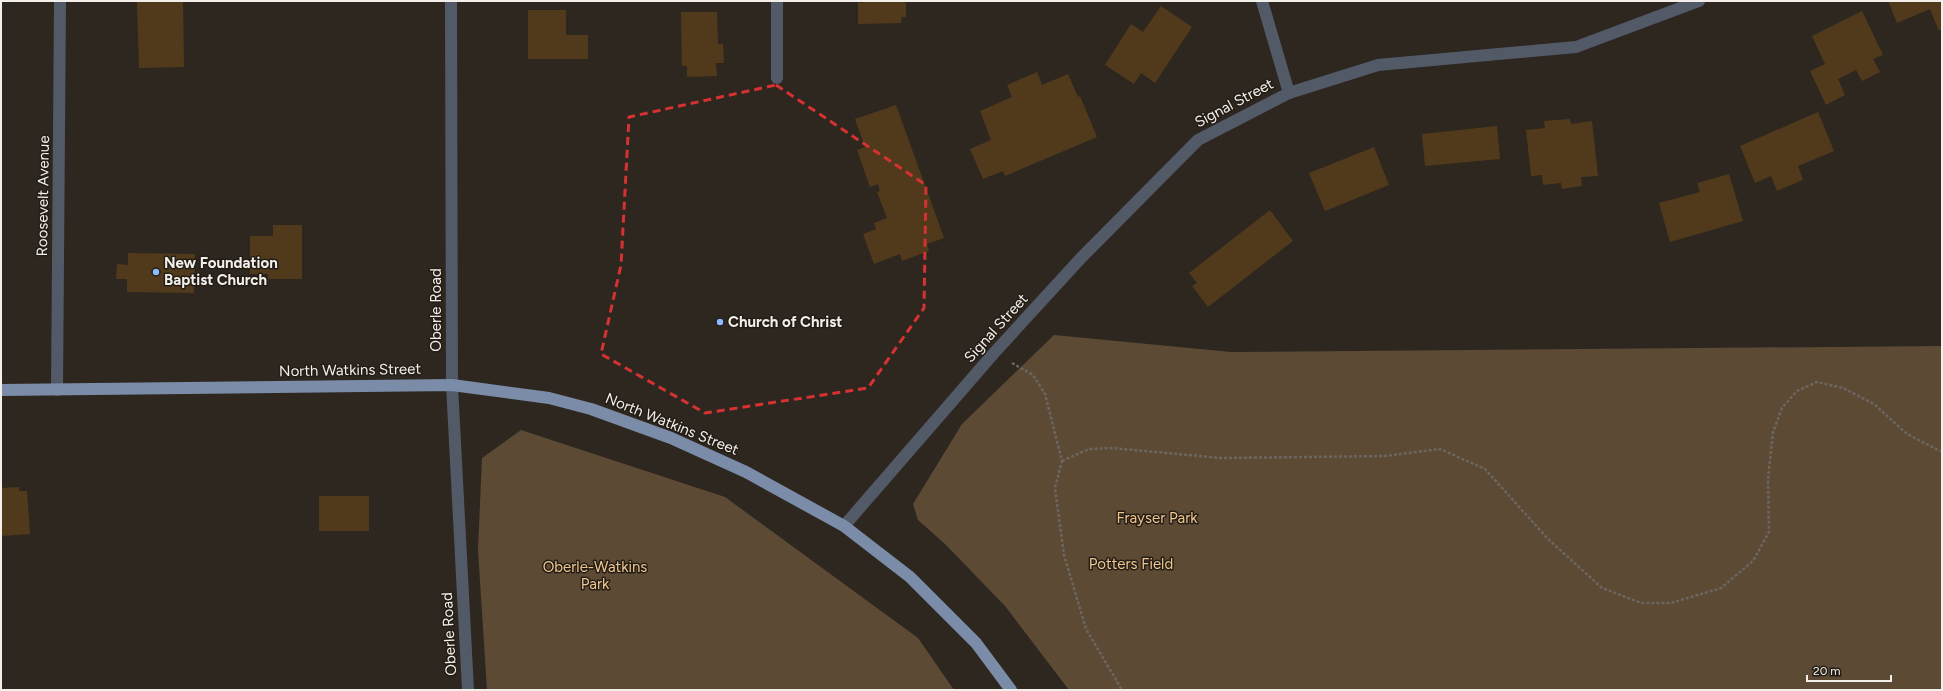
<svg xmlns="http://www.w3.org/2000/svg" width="1943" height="691" font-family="Figtree,sans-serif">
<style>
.green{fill:#5c4a35}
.building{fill:#513a1c}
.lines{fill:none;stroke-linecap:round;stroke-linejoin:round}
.path{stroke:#6c6660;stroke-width:2.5;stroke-dasharray:3 2;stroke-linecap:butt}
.minor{stroke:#525a68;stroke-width:12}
.major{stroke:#7b8ca8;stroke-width:12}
.marked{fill:none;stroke:#d73232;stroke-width:3;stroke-dasharray:8 5;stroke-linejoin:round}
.poi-dot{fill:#90b8fd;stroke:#231d16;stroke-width:1.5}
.labels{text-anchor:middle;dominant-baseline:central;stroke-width:3;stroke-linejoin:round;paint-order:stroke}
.street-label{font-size:15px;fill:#f3efea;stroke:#231d16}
.poi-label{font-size:15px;font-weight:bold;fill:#f3efea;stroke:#231d16;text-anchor:start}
.park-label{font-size:15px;fill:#f0c58f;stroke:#231d16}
</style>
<rect width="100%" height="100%" fill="#2d2720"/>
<!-- green -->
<g class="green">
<path d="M1054 335 1231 352 1942 346V690H1069L1005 606 945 544 918 520 913 504 962 424Z"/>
<path d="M521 430 725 497 918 638 954 690H487L478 550 482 458Z"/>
</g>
<!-- building -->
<g class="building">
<path d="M137 1H183L184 67 139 68Z"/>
<path d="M863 1H901V2L906 3V17H902L901 23 858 24V2L863 3Z"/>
<path d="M1888 1H1942V29L1939 31 1930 9 1897 23Z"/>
<path d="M1161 6 1192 27 1155 83 1141 73 1134 84 1105 65 1131 24 1143 32Z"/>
<path d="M528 10H566V35H588V59H528Z"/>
<path d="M1862 11 1883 55 1873 59 1880 72 1862 81 1856 70 1838 79 1845 95 1826 105 1810 71 1825 64 1812 36Z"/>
<path d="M681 12H717L718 44H723L724 63H716L717 76 687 77V66H682Z"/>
<path d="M1037 72 1042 85 1068 74 1078 97 1080 96 1097 137 1005 176 1003 171 983 179 970 149 991 140 980 111 1012 97 1007 85Z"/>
<path d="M896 105 944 238 927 244 929 251 902 261 900 254 874 264 863 234 876 229 874 223 887 218 877 192 880 191 878 184 870 187 857 150 865 147 855 119Z"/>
<path d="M1818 112 1834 151 1798 166 1803 180 1777 191 1771 176 1755 183 1740 146Z"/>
<path d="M1570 119 1571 124 1592 121 1598 176 1581 177 1582 186 1562 189 1561 183 1543 185 1542 175 1531 176 1526 130 1545 128 1544 121Z"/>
<path d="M1497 126 1500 159 1425 166 1422 134Z"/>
<path d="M1374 147 1389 185 1325 211 1309 173Z"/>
<path d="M1729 174 1743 221 1670 242 1659 203 1700 192 1697 183Z"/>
<path d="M1270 210 1293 241 1208 307 1192 286 1197 283 1189 273Z"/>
<path d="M273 225H302V279H268V274H250V236H273Z"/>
<path d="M128 253 195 254 194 293 127 292V279H116L117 264 128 265Z"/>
<path d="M19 487V491H27L30 534 1 536V488Z"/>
<rect x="319" y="496" width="50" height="35"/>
</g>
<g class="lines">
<!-- path -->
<g class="path">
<path d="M1012 363 1033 375 1045 394 1062 461 1055 488 1064 555 1086 629 1122 690"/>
<path d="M1062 461 1089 449 1112 448 1221 458 1385 456 1440 449 1485 469 1548 539 1602 588 1641 603H1671L1721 588 1753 561 1769 532 1768 479 1773 432 1782 408 1797 391 1817 382 1843 388 1874 404 1907 434 1942 452"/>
</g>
<!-- minor -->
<g class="minor">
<path d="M451 1 452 385 468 690"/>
<path d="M1262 1 1289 93"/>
<path d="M777 78V1"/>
<path d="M57 390 60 1"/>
<path d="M844 526 994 353 1081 258 1198 140 1289 93 1378 65 1576 47 1699 1"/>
</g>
<!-- major -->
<path class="major" d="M1 390 452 385 549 398 591 409 671 438 746 472 844 526 910 577 976 643 1011 690"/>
</g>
<!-- marked area -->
<path class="marked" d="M776 85 926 185 924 308 868 388 705 413 601 354 621 265 629 117Z"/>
<!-- markers -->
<g class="poi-dot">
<circle cx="156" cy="272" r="4"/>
<circle cx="720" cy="322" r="4"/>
</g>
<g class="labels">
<!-- street labels -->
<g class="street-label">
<text transform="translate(1234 103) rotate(-28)">Signal Street</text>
<text transform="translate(43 196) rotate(-89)">Roosevelt Avenue</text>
<text transform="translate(436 310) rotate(-90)">Oberle Road</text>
<text transform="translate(996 328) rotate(-48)">Signal Street</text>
<text transform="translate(350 370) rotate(-1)">North Watkins Street</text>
<text transform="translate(672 424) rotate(22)">North Watkins Street</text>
<text transform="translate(449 634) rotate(-93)">Oberle Road</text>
</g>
<!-- poi labels -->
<g class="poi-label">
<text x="164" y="263">New Foundation<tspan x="164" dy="17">Baptist Church</tspan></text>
<text x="728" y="322">Church of Christ</text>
</g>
<!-- park labels -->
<g class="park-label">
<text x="1157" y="518">Frayser Park</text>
<text x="1131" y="564">Potters Field</text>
<text x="595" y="567">Oberle-Watkins<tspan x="595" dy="17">Park</tspan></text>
</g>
</g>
<!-- border -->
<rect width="1943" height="691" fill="none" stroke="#f3efea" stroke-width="4"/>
<!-- scale -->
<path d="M1807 675v6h84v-6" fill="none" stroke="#f3efea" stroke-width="2"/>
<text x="1813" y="675" font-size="12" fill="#f3efea" stroke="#231d16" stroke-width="3" paint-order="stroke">20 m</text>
</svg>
